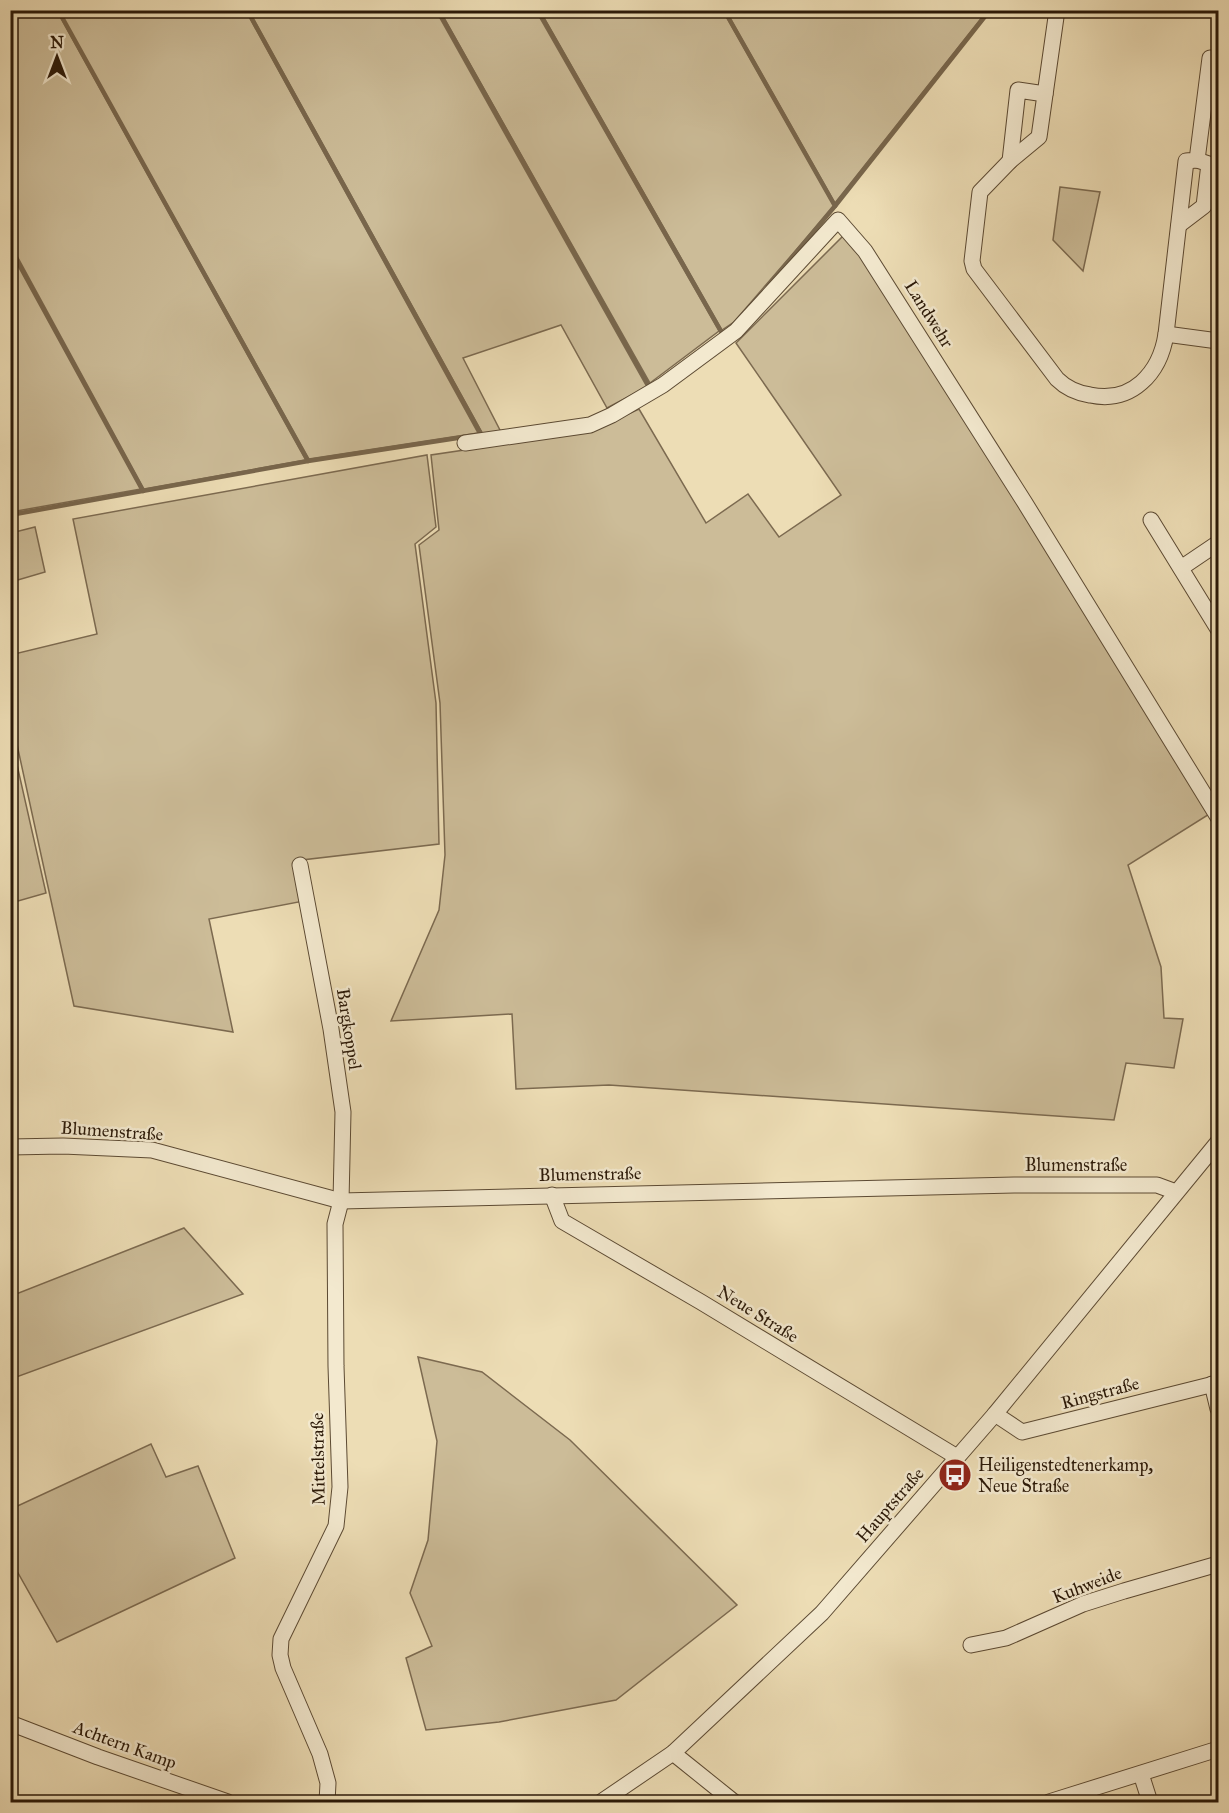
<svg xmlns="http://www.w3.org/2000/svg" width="1229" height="1813" font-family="'IM FELL Great Primer',serif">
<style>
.green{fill:#ccbc98;stroke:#7c6a50;stroke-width:1.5}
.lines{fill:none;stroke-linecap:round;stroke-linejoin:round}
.stream{stroke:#78664c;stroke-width:4.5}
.minor-casing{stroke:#5c4a33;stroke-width:17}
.minor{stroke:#f3e9cf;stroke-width:15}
.labels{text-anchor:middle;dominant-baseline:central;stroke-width:5;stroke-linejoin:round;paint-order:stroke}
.street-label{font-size:18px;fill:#2b1908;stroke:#f3e9cf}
.poi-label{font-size:18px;fill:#2b1908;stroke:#f3e9cf;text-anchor:start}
</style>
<rect width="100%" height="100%" fill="#edddb5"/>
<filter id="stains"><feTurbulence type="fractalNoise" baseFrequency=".00333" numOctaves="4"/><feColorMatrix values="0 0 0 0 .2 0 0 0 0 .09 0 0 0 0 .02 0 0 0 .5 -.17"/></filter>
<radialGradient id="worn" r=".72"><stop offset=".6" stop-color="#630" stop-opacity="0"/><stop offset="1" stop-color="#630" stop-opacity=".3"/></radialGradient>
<!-- green -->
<g class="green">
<path d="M10 11H57L306 460 144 489 11 245Z"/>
<path d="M59 11H246L478 433 309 459Z"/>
<path d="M249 11H436L647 387 607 408 561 325 463 358 503 436H484Z"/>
<path d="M440 11H536L719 331 650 383Z"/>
<path d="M540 11H723L834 206 734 322 722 330Z"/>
<path d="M726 11H987L835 203Z"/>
<path d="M1060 187 1100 192 1083 271 1053 240Z"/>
<path d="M844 235 863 251 1211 813 1128 865 1161 967 1164 1018 1183 1019 1174 1068 1126 1063 1114 1120 609 1085 516 1089 512 1014 391 1021 439 910 445 855 440 703 419 545 439 530 431 455 591 431 639 409 706 523 748 494 779 537 841 495 736 343Z"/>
<path d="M11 251 141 489 11 512Z"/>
<path d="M427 455 436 527 415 544 436 703 439 844 302 860 304 901 209 919 233 1032 74 1006 11 717 10 655 97 634 73 519Z"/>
<path d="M35 527 45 572 11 582V533Z"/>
<path d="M11 747H13L46 893 11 903Z"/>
<path d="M184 1228 243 1294 11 1379V1296Z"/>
<path d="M418 1357 482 1372 570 1440 737 1605 616 1700 499 1722 426 1730 406 1658 432 1646 410 1593 428 1540 437 1441Z"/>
<path d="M151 1444 166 1477 198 1466 235 1558 57 1642 18 1573 11 1576V1509Z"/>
</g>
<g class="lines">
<!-- stream -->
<g class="stream">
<path d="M58 10 308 461"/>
<path d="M247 10 481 434 478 435"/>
<path d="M438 10 649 386 653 384"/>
<path d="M538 10 722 333"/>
<path d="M724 10 835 206"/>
<path d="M10 248 143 491"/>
<path d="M768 286 835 206 990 10"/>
<path d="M10 515 308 461 464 437"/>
</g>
<!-- minor casing -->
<g class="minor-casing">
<g id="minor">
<path d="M1057 10 1039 137 1010 161 980 192 972 261 974 269 1057 379C1066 388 1077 393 1090 395 1132 404 1160 373 1166 334L1186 161 1197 160 1210 58"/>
<path d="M1010 161 1018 90 1045 94"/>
<path d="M1179 225 1204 206 1209 164 1197 160"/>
<path d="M1166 334 1218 341"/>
<path d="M465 443 590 425 612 415 663 385 736 331 838 220 865 251 1025 503 1218 817"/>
<path d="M1151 520 1218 629"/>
<path d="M1181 568 1218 543"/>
<path d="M300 865 331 1029 343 1112 341 1201 335 1224 336 1366 340 1487 336 1526 281 1639 280 1655 283 1668 320 1754 328 1783 327 1802"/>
<path d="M10 1147 63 1146 152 1150 341 1201 1014 1185H1157L1176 1192"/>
<path d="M552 1195 562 1221 701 1302 957 1457"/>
<path d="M1212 1384 1218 1409"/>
<path d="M995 1414 1022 1432 1218 1383"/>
<path d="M971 1645 1006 1638 1083 1604 1124 1591 1218 1564"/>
<path d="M10 1723 98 1757 228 1802"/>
<path d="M673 1753 734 1802"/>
<path d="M1141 1774 1150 1802"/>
<path d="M601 1802 673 1753 822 1613 995 1414 1218 1142"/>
<path d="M1049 1802 1218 1749"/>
</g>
</g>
<!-- minor -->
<use href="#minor" class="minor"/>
</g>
<!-- icons -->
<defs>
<g id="bus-disc" transform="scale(1.725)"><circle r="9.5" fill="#8f2418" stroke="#f3e9cf"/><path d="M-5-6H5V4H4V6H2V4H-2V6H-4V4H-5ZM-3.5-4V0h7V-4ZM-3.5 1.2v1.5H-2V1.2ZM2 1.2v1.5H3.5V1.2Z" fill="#fff"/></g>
</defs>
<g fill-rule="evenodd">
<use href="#bus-disc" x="955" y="1475"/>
</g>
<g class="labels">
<!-- street labels -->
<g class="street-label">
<text transform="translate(929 314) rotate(58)">Landwehr</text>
<text transform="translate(349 1029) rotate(81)">Bargkoppel</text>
<text transform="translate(112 1131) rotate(4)">Blumenstraße</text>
<text x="1076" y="1165">Blumenstraße</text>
<text transform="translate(590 1174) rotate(-1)">Blumenstraße</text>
<text transform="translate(758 1314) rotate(32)">Neue Straße</text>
<text transform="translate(1100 1393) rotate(-15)">Ringstraße</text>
<text transform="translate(318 1459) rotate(-91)">Mittelstraße</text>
<text transform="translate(890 1505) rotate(-49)">Hauptstraße</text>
<text transform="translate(1087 1585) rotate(-21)">Kuhweide</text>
<text transform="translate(125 1745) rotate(20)">Achtern Kamp</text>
</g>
<!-- poi labels -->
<g class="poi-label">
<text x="978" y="1465">Heiligenstedtenerkamp,<tspan x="978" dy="21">Neue Straße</tspan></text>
</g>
</g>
<!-- margin -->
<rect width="1229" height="1813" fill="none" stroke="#edddb5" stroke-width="36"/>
<rect x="12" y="12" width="1205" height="1789" fill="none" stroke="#2b1908" stroke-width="3"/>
<rect x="18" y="18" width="1193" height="1777" fill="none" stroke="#2b1908" stroke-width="1.5"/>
<!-- north arrow -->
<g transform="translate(57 57)" stroke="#f3e9cf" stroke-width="4.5" paint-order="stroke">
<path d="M0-4.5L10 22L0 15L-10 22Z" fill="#2b1908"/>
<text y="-9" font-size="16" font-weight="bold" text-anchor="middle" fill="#2b1908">N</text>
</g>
<rect width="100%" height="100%" filter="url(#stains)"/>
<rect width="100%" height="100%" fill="url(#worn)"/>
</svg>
